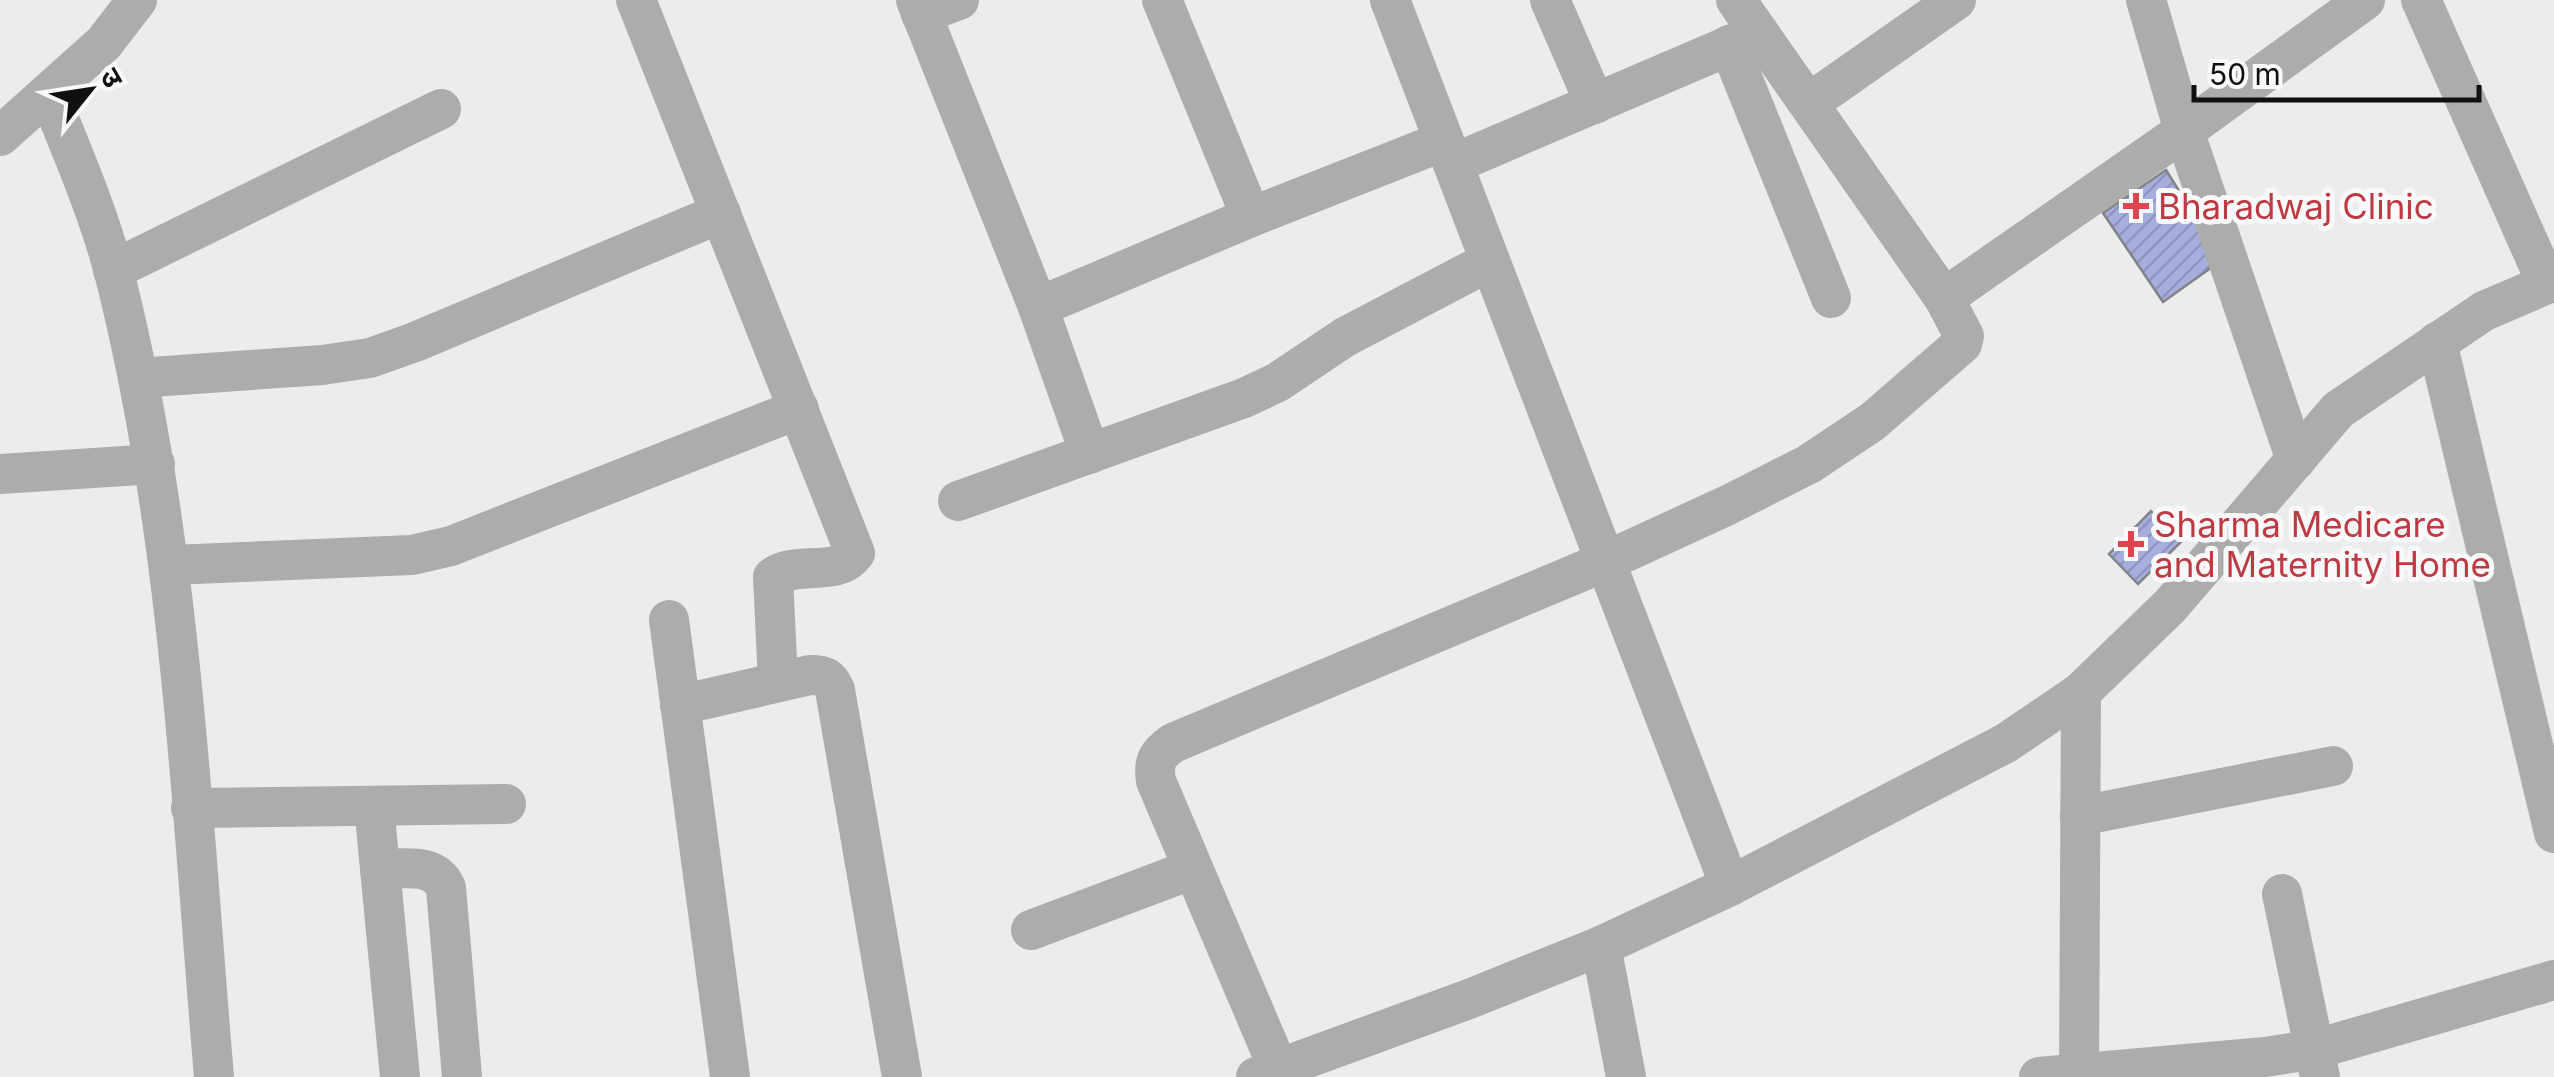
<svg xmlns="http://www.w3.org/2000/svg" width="2554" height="1077" font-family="Inter,'Noto Sans Devanagari',sans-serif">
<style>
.building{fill:url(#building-hatch);stroke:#838486;stroke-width:2.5}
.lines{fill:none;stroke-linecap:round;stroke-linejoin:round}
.minor{stroke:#acacab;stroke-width:40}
.health-dot{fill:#e0444e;stroke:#f8f9fb;stroke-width:4}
.labels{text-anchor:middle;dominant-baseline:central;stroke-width:10;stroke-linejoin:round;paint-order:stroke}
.health-label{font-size:35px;fill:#be3a42;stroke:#f8f9fb;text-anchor:start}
</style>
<defs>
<pattern id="building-hatch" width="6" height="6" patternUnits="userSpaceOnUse" patternTransform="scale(2.5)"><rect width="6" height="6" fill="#a7aedf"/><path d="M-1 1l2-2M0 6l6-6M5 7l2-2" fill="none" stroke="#8f95be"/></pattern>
</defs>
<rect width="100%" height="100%" fill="#ebecee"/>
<!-- building -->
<g class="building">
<path d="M2166 170 2222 260 2163 302 2103 213Z"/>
<path d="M2151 511 2181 542 2138 584 2109 554Z"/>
</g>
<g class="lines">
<!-- minor -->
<g class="minor">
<path d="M636 0 855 553C838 578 796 560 773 577L778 682"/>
<path d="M916 0 1038 307 1090 454"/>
<path d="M1162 0 1251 217"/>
<path d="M1390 0 1730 886"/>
<path d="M1550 0 1595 104"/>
<path d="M2146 0 2184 131 2296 460"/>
<path d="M2421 0 2547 284"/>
<path d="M921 14 959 0"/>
<path d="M1729 45 1831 298"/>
<path d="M49 94C72 152 98 211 114 272 181 535 191 808 214 1077"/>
<path d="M1809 103 1956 0"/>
<path d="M0 136 104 43 137 0"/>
<path d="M1453 164 1759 33"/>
<path d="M113 270 441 109"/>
<path d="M1944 298 2184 131 2365 0"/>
<path d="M1038 307 1251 217 1444 141"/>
<path d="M2437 342 2554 833"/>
<path d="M138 378 322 365 370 358 415 342 721 213"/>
<path d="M0 474 155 464"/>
<path d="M958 501 1244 398 1278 382 1345 337 1490 261"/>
<path d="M171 565 412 555 451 546 799 409"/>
<path d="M669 620 730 1077"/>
<path d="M680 705 810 675C825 675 829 677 835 690L902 1077"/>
<path d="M374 806 400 1077"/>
<path d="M191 808 506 804"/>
<path d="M2080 816 2333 766"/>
<path d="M380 869C405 869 435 862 446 888L462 1077"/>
<path d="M2282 894 2320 1077"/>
<path d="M1031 930 1193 869"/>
<path d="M1601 946 1626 1077"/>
<path d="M1279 1070 1156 781C1153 762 1157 754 1173 743L1604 562 1728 505 1809 464 1872 422 1962 344 1964 336 1944 298 1736 0"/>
<path d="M1256 1077 1469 999 1601 946 1730 886 2006 743 2081 692 2170 606 2338 410 2484 311 2554 281"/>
<path d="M2039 1077 2265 1057 2316 1049 2554 980"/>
<path d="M2079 1077 2081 692"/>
</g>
</g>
<!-- markers -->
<g class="health-dot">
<path d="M2131 191h10v10h10v10h-10v10h-10v-10h-10v-10h10z"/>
<path d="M2126 529h10v10h10v10h-10v10h-10v-10h-10v-10h10z"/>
</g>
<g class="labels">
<!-- health labels -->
<g class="health-label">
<text x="2158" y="206">Bharadwaj Clinic</text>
<text x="2154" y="524">Sharma Medicare<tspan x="2154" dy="40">and Maternity Home</tspan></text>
</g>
</g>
<!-- north arrow -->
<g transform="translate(90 90) rotate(60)" stroke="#f8f9fb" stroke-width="8" paint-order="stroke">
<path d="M0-8L18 38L0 25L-18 38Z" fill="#101011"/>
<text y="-15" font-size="28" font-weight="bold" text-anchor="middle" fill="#101011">उ</text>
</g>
<!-- scale -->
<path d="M2194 85v15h285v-15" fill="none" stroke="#101011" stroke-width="5"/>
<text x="2209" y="85" font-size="30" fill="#101011" stroke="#f8f9fb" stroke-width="8" paint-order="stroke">50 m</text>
</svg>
